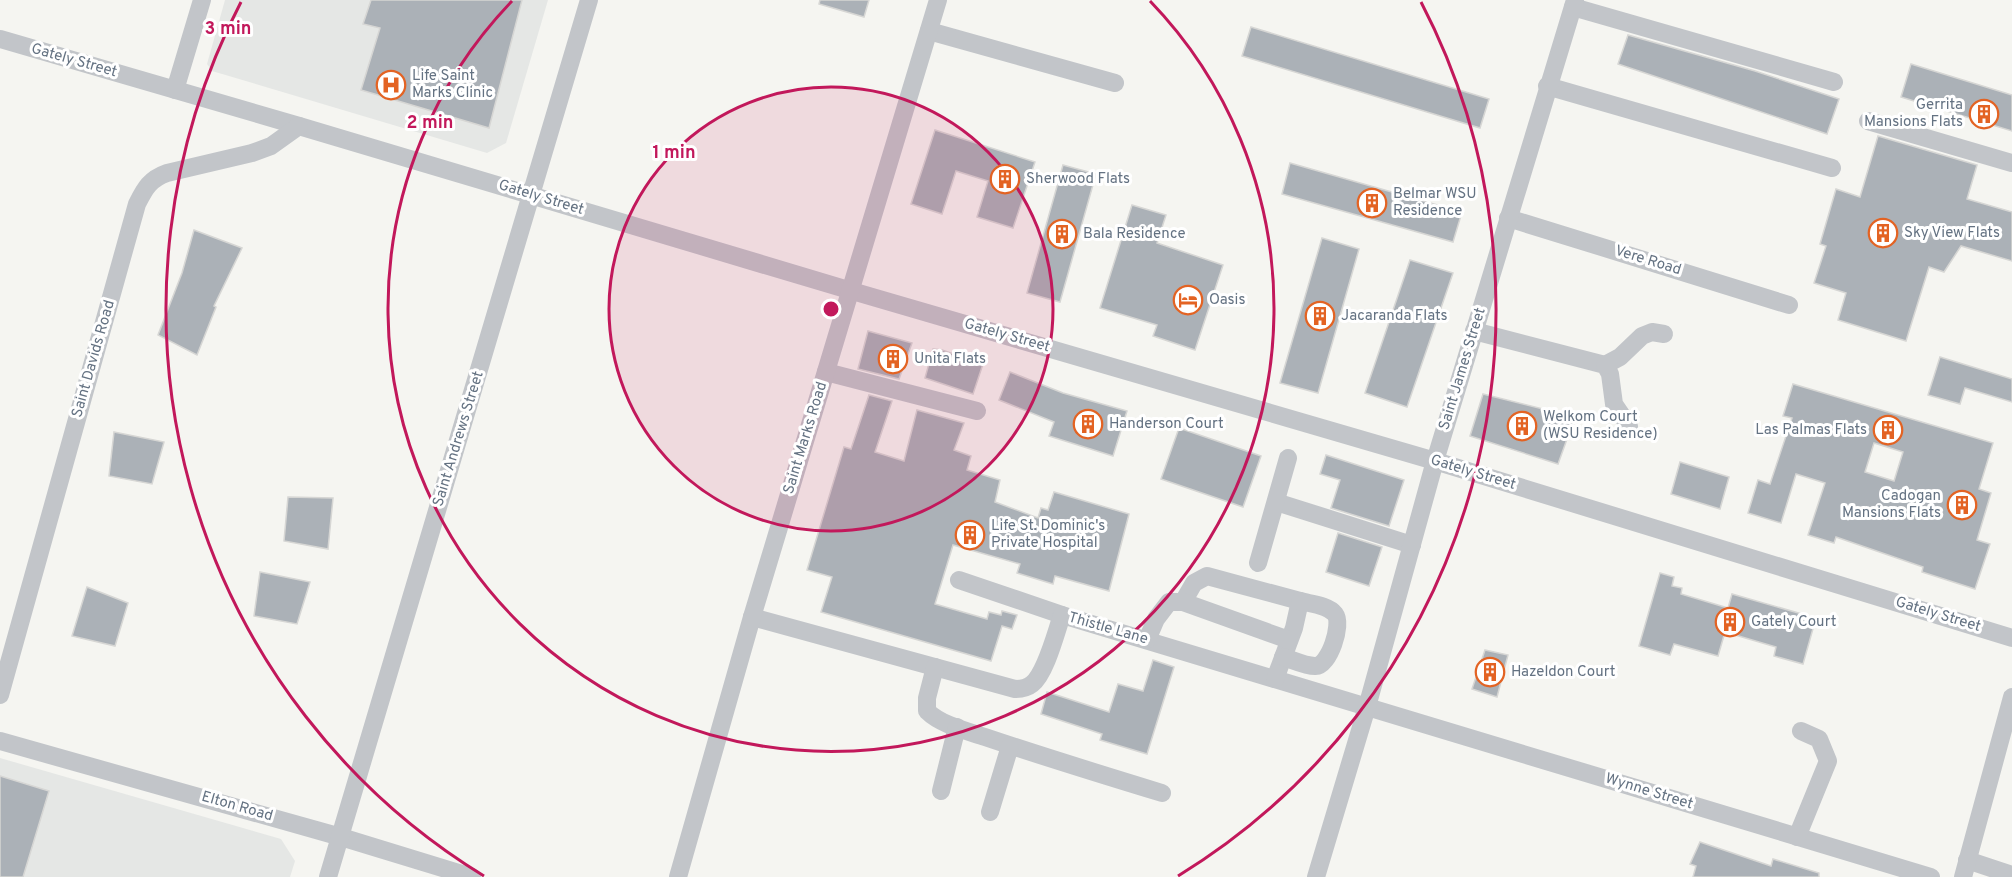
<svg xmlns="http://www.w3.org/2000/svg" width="2012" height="877" font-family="Overpass,sans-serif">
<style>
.built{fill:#e5e7e5}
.building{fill:#abb1b7;stroke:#d6d6d4;stroke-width:1.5;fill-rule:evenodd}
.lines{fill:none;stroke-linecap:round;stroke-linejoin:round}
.minor{stroke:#c2c5c9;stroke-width:18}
.ring{fill:none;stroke:#c2185b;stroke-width:3}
.labels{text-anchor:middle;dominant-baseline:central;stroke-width:6;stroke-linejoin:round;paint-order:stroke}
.street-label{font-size:15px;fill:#647282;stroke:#fff}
.poi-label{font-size:15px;fill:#647282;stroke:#fff;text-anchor:start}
.centre{fill:#c2185b;stroke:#fff;stroke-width:3}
.ring-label{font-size:18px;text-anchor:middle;font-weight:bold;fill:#c2185b;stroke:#fff;stroke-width:6;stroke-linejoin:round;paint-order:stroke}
</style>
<rect width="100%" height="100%" fill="#f5f5f1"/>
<!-- built -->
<g class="built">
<path d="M225 0H548L506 143 487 153 212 71 207 64Z"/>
<path d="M0 758 281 839 295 861 290 877H0Z"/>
</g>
<!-- building -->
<g class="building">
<path d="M371 0H522L489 128 361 90 380 28 363 24Z"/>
<path d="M820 0H869L864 17 819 4Z"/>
<path d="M1251 27 1489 99 1480 128 1242 56Z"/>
<path d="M1628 35 1755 71 1839 99 1827 134 1618 64Z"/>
<path d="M1911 64 2012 95V131L1901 97Z"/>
<path d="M935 130 1035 162 1013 228 977 217 988 181 956 171 942 214 911 204Z"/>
<path d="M1878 136 1977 165 1967 199 2012 212V261L1961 246 1944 272 1929 267 1906 341 1838 320 1846 293 1814 283 1826 246 1820 244 1836 189 1860 197Z"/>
<path d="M1290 163 1462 212 1453 242 1282 194Z"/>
<path d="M1063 165 1096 174 1060 302 1027 293Z"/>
<path d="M1132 205 1166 215 1157 243 1223 265 1195 350 1153 336 1157 325 1100 308Z"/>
<path d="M194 230 242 248 214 306 216 307 197 355 158 335 182 273Z"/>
<path d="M1322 238 1359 249 1318 393 1280 383Z"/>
<path d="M1410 260 1453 273 1407 407 1365 393Z"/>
<path d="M868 331 912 343 899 379 858 369Z"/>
<path d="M933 349 942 350 983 364 973 394 925 378Z"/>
<path d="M1940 357 2012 379V402L1965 388 1960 404 1928 395Z"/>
<path d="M1010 372 1063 393 1127 411 1113 456 1049 436 1054 422 999 400Z"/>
<path d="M1793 384 1993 443 1979 489 1991 493 1977 540 1990 544 1975 589 1922 572 1923 567 1836 537 1834 543 1808 535 1825 483 1796 474 1781 523 1748 513 1758 480 1770 484 1792 418 1783 416ZM1874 443 1903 452 1894 481 1865 472Z"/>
<path d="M1483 394 1575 417 1558 464 1470 436Z"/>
<path d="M869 395 892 401 875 452 904 461 917 410 964 423 954 450 971 456 967 470 1000 480 995 502 1038 518 1041 508 1048 510 1054 492 1129 514 1109 591 1055 576 1053 584 1017 573 1020 564 953 545 935 604 987 619 989 612 1001 615 1002 611 1017 615 1012 629 1002 626 991 661 821 612 832 577 807 570 844 447 851 449Z"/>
<path d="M1179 428 1261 456 1243 507 1161 479Z"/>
<path d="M114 432 164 442 152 484 109 476Z"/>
<path d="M1326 455 1404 480 1389 526 1331 508 1340 480 1320 474Z"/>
<path d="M1680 462 1729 477 1720 509 1671 494Z"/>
<path d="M288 497 333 498 328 549 284 541Z"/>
<path d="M1338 533 1382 547 1369 586 1326 572Z"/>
<path d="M260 572 310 582 297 624 254 616Z"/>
<path d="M1660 573 1674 577 1672 586 1682 588 1681 594 1728 608 1732 594 1816 618 1803 664 1774 656 1776 647 1725 632 1718 656 1674 644 1670 655 1639 646Z"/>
<path d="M87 587 128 603 115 646 72 636Z"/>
<path d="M1485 650 1508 655 1497 697 1472 689Z"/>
<path d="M1153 660 1174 667 1147 754 1100 740 1102 734 1041 714 1047 692 1109 712 1118 684 1143 691Z"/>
<path d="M0 776 49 791 23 877H0Z"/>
<path d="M1700 842 1771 866 1773 859 1819 873V877H1693L1696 866 1690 864Z"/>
</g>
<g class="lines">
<!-- minor -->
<g class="minor">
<path d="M1573 7 1834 82"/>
<path d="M929 31 1115 83"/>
<path d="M0 39 299 126 852 291 1435 461 2012 638"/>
<path d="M1547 86 1832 168"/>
<path d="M175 90 202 0"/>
<path d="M1868 121 2012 163"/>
<path d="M1508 218 1789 305"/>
<path d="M1474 331 1605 365 1610 374 1614 404 1629 426"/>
<path d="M1605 365 1620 357 1642 336 1652 332 1664 334"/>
<path d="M826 372 977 411"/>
<path d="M1276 502 1412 545"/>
<path d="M1258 563 1288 458"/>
<path d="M959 580 1062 615 1931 877"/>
<path d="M1183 602 1194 583 1207 576 1300 601 1294 628 1275 679"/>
<path d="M752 617 1015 689C1021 689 1027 688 1032 684 1046 673 1056 632 1062 615"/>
<path d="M1147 640 1156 619 1169 602H1183L1289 640"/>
<path d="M1283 657C1293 660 1305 666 1315 666 1329 667 1343 624 1335 614 1328 605 1311 604 1300 601"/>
<path d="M935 667 927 698V711C941 725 967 731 985 737 1044 757 1103 775 1162 793"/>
<path d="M0 695 137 204C145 188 150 179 167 173L252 153 271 146 299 126"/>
<path d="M0 741 341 837 472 877"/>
<path d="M941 791 957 727"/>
<path d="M990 812 1010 746"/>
<path d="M1797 837 1828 761 1819 739 1801 731"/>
<path d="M1967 860 2012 875"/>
<path d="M328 877 589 0"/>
<path d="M678 877 752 617 938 0"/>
<path d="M1316 877 1367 707 1435 461 1575 0"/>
<path d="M1963 877 2012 697"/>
</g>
</g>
<!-- distance rings -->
<circle cx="831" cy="309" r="222" fill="#c2185b" fill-opacity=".12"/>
<g class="ring">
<circle cx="831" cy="309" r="222"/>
<path d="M1150 1A443 443 0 1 1 512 1"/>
<path d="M484 876A665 665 0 0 1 241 2M1421 2A665 665 0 0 1 1178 876"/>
</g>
<!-- icons -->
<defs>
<g id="hospital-ring" transform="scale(1.5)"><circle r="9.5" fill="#fff" stroke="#e36323" stroke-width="1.5"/><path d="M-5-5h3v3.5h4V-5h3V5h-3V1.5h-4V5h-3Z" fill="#e36323"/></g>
<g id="building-ring" transform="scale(1.5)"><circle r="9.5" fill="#fff" stroke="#e36323" stroke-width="1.5"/><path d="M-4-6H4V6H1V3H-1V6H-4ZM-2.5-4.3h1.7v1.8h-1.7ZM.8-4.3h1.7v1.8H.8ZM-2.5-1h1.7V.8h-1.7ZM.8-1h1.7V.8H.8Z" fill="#e36323"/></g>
<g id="hotel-ring" transform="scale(1.5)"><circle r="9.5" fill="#fff" stroke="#e36323" stroke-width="1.5"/><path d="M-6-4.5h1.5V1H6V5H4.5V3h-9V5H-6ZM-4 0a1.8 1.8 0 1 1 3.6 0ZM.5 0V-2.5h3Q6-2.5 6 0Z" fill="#e36323"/></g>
</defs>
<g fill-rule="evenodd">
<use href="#hospital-ring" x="391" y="85"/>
<use href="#building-ring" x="1984" y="114"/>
<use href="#building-ring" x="1005" y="179"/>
<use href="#building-ring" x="1372" y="203"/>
<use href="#building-ring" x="1883" y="233"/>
<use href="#building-ring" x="1062" y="234"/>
<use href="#hotel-ring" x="1188" y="300"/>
<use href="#building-ring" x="1320" y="316"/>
<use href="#building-ring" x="893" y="359"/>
<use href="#building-ring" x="1088" y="424"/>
<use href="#building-ring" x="1522" y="426"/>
<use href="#building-ring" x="1888" y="430"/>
<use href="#building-ring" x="1962" y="505"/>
<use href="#building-ring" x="970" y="535"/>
<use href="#building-ring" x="1730" y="622"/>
<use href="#building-ring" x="1490" y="672"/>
</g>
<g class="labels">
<!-- street labels -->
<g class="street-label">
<text transform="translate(74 61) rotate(16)">Gately Street</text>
<text transform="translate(541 198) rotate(17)">Gately Street</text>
<text transform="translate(1648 261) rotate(17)">Vere Road</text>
<text transform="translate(1007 336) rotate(16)">Gately Street</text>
<text transform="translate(94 359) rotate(-74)">Saint Davids Road</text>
<text transform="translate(1463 369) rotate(-73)">Saint James Street</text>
<text transform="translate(806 438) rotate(-73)">Saint Marks Road</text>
<text transform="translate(459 439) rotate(-73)">Saint Andrews Street</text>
<text transform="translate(1473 473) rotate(17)">Gately Street</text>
<text transform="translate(1938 615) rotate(17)">Gately Street</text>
<text transform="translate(1108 629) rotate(16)">Thistle Lane</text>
<text transform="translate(1649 792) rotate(17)">Wynne Street</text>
<text transform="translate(237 807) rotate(16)">Elton Road</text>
</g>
<!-- poi labels -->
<g class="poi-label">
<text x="412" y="76">Life Saint<tspan x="412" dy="17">Marks Clinic</tspan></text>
<text x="1963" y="105" text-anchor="end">Gerrita<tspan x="1963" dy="17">Mansions Flats</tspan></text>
<text x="1026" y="179">Sherwood Flats</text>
<text x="1393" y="194">Belmar WSU<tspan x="1393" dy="17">Residence</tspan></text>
<text x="1904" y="233">Sky View Flats</text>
<text x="1083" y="234">Bala Residence</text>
<text x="1209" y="300">Oasis</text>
<text x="1341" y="316">Jacaranda Flats</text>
<text x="914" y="359">Unita Flats</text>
<text x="1543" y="417">Welkom Court<tspan x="1543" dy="17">(WSU Residence)</tspan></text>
<text x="1109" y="424">Handerson Court</text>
<text x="1867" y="430" text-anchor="end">Las Palmas Flats</text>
<text x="1941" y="496" text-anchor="end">Cadogan<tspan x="1941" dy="17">Mansions Flats</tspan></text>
<text x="991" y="526">Life St. Dominic's<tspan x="991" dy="17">Private Hospital</tspan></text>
<text x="1751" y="622">Gately Court</text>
<text x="1511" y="672">Hazeldon Court</text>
</g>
</g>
<circle cx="831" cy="309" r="9" class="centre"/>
<g class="ring-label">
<text x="228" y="34">3 min</text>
<text x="430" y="128">2 min</text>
<text x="674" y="158">1 min</text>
</g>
</svg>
